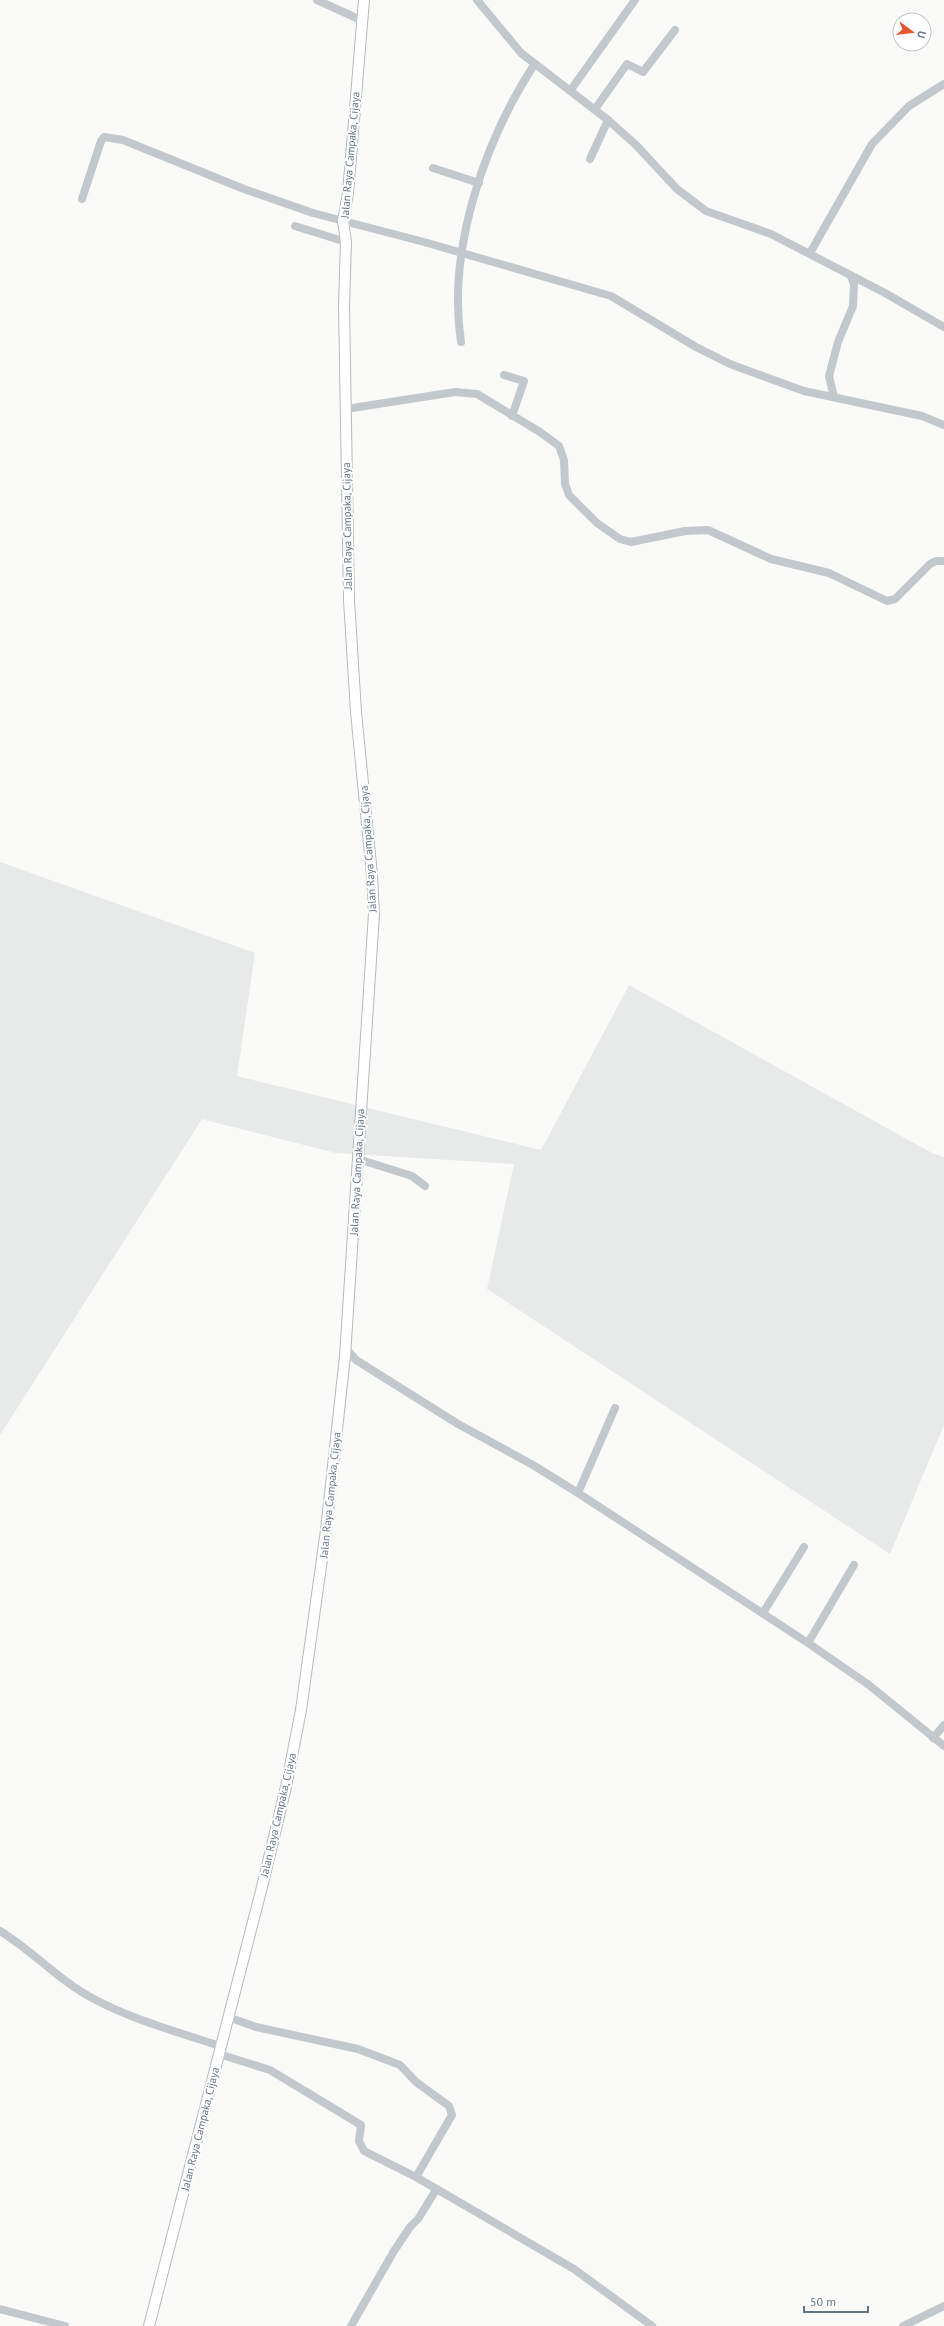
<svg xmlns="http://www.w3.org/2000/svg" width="944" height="2326" font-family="'PT Sans',sans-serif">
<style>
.built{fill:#e8e9e9}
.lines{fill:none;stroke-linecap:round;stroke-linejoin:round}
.major-casing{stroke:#b5babe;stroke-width:12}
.minor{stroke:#c3c8cc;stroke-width:8}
.major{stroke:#fff;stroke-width:10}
.labels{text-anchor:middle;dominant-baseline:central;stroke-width:4;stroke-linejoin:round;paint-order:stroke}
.street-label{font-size:11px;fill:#657683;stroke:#fff}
</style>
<rect width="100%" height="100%" fill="#fafaf8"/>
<!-- built -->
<path class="built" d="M0 862 255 953 237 1076 541 1150 629 985 932 1153 944 1157V1425L890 1554 487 1289 514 1164 336 1153 202 1119 0 1435Z"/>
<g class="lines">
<!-- major casing -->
<g class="major-casing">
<path id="major" d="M149 2326 263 1883 286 1787 301 1710 326 1530 345 1356 374 914 372 875 356 712 349 600 344 305 346 242 343 221 348 193 364 0"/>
</g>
<!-- minor -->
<g class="minor">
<path d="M317 0 363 21"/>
<path d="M477 0 521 53 608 120 636 145 677 189 706 211 771 234 885 293 944 327"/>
<path d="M570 91 635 0"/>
<path d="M595 109 627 64 643 72 675 30"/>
<path d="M590 159 608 120"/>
<path d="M433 168 479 183"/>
<path d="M82 199 101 141 104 137 123 140 244 189 313 213 424 242 611 296 696 347 730 364 804 391 922 416 944 425"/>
<path d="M295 226 346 242"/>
<path d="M810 253 872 144 909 106 944 84"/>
<path d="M461 342C447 250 484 142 534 65"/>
<path d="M504 375 524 381 512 416"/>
<path d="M834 397 829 376 838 342 853 306 854 285 851 276"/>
<path d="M346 409 455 392 477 394 540 432 559 446 564 460 565 484 569 495 597 523 620 539 631 542 685 531 708 530 771 559 829 573 887 601 895 599 930 564 936 561H944"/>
<path d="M358 1159 412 1176 425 1186"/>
<path d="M345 1347 356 1360 458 1424 533 1465 578 1493 808 1643 869 1685 944 1746"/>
<path d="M578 1493 615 1408"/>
<path d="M763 1613 804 1547"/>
<path d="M808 1643 854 1565"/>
<path d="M933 1738 944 1725"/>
<path d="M0 1931C33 1951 59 1981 94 1999 133 2020 178 2032 220 2046"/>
<path d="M228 2017 256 2027 358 2049 400 2065 416 2082 449 2106 452 2115 416 2177"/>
<path d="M219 2054 270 2070 361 2125 359 2141 364 2151 416 2177 574 2269 652 2326"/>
<path d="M0 2309 65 2326"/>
<path d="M351 2326 394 2251 410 2227 418 2219 436 2190"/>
<path d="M903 2326 944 2306"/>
</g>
<!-- major -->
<use href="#major" class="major"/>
</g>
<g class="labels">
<!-- street labels -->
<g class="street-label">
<text transform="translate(350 155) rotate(-85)">Jalan Raya Campaka, Cijaya</text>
<text transform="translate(347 526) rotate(-91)">Jalan Raya Campaka, Cijaya</text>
<text transform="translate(368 849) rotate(-94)">Jalan Raya Campaka, Cijaya</text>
<text transform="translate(357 1172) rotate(-87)">Jalan Raya Campaka, Cijaya</text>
<text transform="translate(330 1495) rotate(-84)">Jalan Raya Campaka, Cijaya</text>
<text transform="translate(278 1815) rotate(-77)">Jalan Raya Campaka, Cijaya</text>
<text transform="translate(200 2129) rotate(-76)">Jalan Raya Campaka, Cijaya</text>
</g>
</g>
<!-- north arrow -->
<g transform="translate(912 32) rotate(105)"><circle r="19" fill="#ffffff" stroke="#c1c8cd"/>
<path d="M0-3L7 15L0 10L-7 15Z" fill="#e4572e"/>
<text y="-6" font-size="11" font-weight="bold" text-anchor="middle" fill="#657683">U</text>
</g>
<!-- scale -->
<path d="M804 2306v6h64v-6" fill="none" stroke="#657683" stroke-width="2"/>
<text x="810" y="2306" font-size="12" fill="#657683" stroke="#ffffff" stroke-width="3" paint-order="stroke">50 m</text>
</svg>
